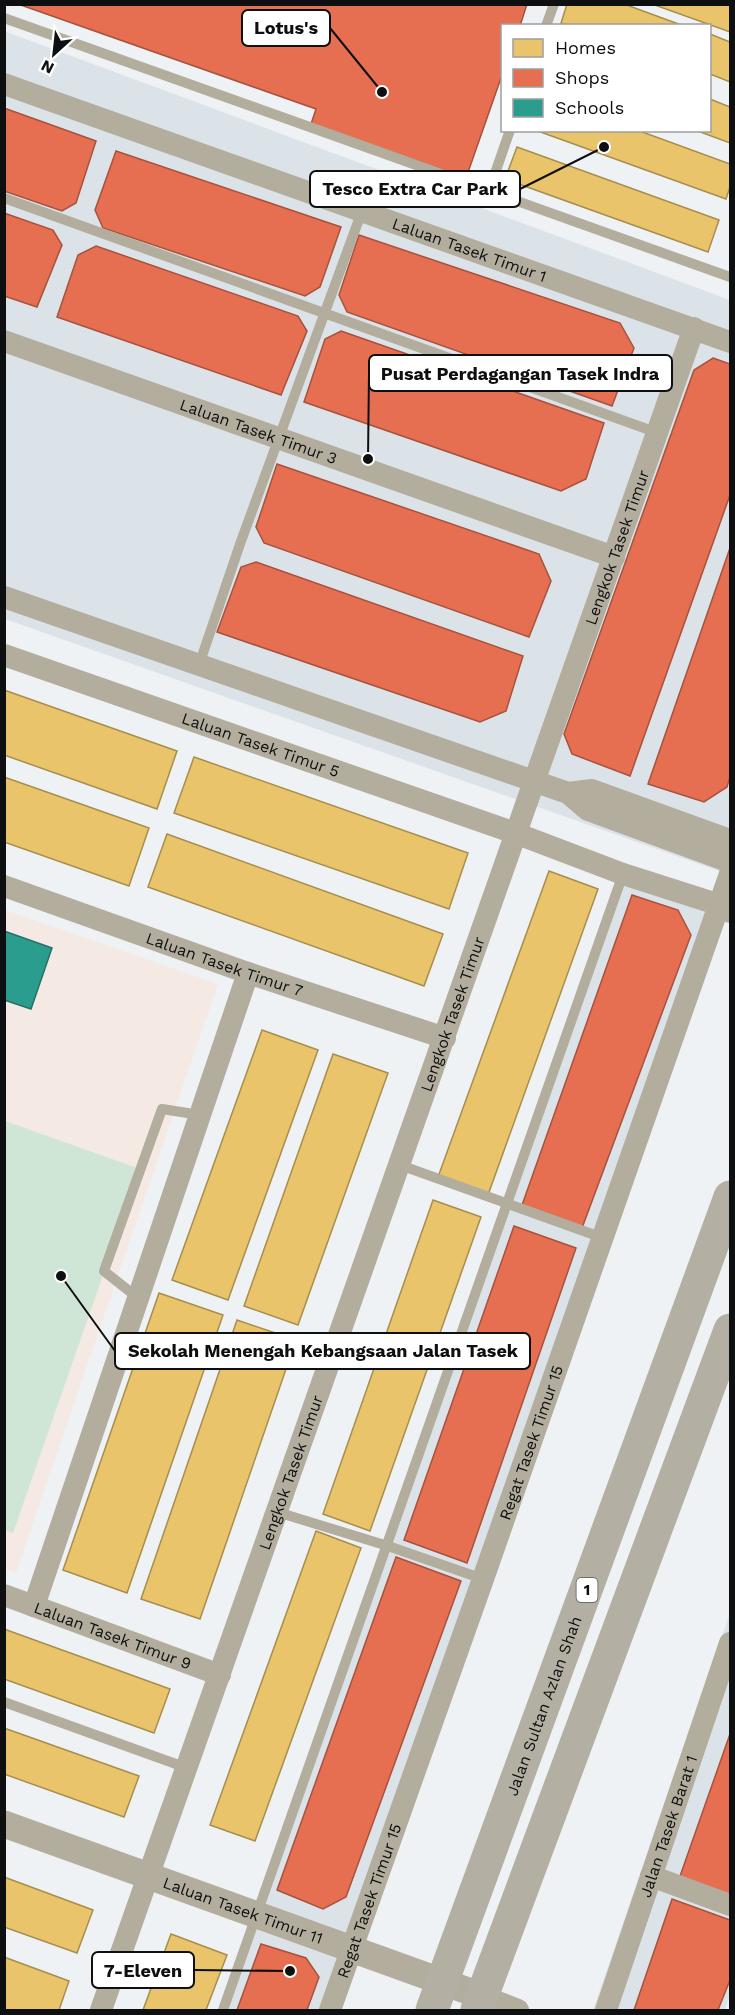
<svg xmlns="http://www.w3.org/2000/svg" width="735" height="2015" font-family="'Work Sans',sans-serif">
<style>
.built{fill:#dce3e8}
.education{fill:#f5e9e4}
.green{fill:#cfe5d5}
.homes{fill:#e9c46a;stroke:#a78e4f;stroke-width:1.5}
.shops{fill:#e76f51;stroke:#a6523e;stroke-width:1.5}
.schools{fill:#2a9d8f;stroke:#227269;stroke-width:1.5}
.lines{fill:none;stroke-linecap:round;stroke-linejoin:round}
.service{stroke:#b3ad9e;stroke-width:10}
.minor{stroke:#b3ad9e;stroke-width:22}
.tertiary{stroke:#b3ad9e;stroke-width:27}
.primary{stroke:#b3afa2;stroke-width:33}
.labels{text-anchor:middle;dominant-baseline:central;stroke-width:6;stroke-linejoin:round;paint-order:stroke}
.shield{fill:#fff;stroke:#565758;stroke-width:1.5}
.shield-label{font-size:15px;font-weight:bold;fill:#0e0f10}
.street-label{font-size:16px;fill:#0e0f10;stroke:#fff}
.leader{fill:none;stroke:#0e0f10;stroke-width:2}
.callout-dot{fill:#0e0f10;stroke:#fff;stroke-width:2}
.callout{fill:#fff;stroke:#0e0f10;stroke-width:2}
.callout-label{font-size:18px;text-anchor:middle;font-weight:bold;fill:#0e0f10}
</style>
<rect width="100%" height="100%" fill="#eff2f4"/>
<!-- built -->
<g class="built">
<path d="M4 31 730 300V875L5 619Z"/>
<path d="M627 864 722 899 339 2010H222Z"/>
<path d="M730 1613V1994L725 2010H593Z"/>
</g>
<!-- education -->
<path class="education" d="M5 910 218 984 16 1573 5 1568Z"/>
<!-- green -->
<path class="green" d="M5 1121 140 1169 13 1533 5 1530Z"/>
<!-- homes -->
<g class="homes">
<path d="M567 4H624L684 26H569L561 23Z"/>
<path d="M652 4H730V32Z"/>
<path d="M710 34 730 42V82L710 74Z"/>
<path d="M710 99 730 107V143L695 130H710Z"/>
<path d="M535 130H637L730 164V187L726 199Z"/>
<path d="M517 147 719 220 708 252 505 179Z"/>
<path d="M4 690 177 751 157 809 4 755Z"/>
<path d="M194 757 468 853 449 909 174 813Z"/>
<path d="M4 777 149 828 129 886 4 842Z"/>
<path d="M167 834 443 934 424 986 148 887Z"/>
<path d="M549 871 598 889 488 1195 438 1177Z"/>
<path d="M262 1030 318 1050 228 1300 172 1280Z"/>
<path d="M333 1054 388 1073 298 1325 244 1306Z"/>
<path d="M433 1200 481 1217 370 1531 323 1514Z"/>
<path d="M159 1293 223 1315 127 1593 63 1570Z"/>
<path d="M237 1320 296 1340 200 1619 141 1599Z"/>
<path d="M316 1531 361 1548 255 1841 210 1825Z"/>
<path d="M4 1629 170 1689 154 1733 4 1679Z"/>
<path d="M4 1728 139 1776 124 1817 4 1774Z"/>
<path d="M4 1877 93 1910 77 1953 4 1927Z"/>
<path d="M171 1934 227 1955 206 2010H143Z"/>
<path d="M4 1957 69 1981 59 2010H4Z"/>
</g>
<!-- shops -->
<g class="shops">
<path d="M18 4H527L520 26H502V75L466 178 311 124 316 109Z"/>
<path d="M4 108 96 141 76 203 62 211 4 191Z"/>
<path d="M116 151 341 227 320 287 305 296 103 228 95 210Z"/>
<path d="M4 213 53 230 62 245 37 307 4 296Z"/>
<path d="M359 235 620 323 634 348 612 406 347 312 339 295Z"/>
<path d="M96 246 298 316 307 331 281 395 57 317 78 255Z"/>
<path d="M341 331 604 423 586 479 561 491 304 402 325 339Z"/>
<path d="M713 358 730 364V495L630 776 572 754 564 734 694 370Z"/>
<path d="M277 464 539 554 551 581 529 637 264 543 256 527Z"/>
<path d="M730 548V777L727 787 704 802 648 784Z"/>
<path d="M256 562 523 656 506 711 480 722 217 632 241 567Z"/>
<path d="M632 895 678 910 691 935 582 1228 522 1205Z"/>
<path d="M514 1226 576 1248 467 1563 404 1540Z"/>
<path d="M396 1557 461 1581 346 1897 323 1909 277 1890Z"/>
<path d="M730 1734V1897L679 1879Z"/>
<path d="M672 1899 730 1920V1980L718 2010H634Z"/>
<path d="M261 1944 306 1958 319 1977 307 2010H237Z"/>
</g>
<!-- schools -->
<path class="schools" d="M4 931 52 948 31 1009 4 1000Z"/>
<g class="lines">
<!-- service -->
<g class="service">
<path d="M4 18 489 191"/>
<path d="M546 26 554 4"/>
<path d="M510 130 489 191 730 277"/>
<path d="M4 198 658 433"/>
<path d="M199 665 240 544 362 211"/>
<path d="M400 1165 603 1238"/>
<path d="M138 1298 104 1271 162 1109 200 1115"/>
<path d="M277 1512 388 1546 483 1579"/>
<path d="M4 1702 187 1768"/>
<path d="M223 2010 623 874"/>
</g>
<!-- minor -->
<g class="minor">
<path id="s1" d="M4 84 730 342"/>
<path id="s2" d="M4 341 614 557"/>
<path d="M4 597 568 793 588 810 730 862"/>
<path id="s3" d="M4 655 515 833 623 874 720 905 730 912"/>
<path d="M568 793 592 790 730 840"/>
<path id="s4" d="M4 886 248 973 445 1038"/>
<path id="s5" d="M4 1595 220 1675"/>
<path d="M34 1606 248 973"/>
<path d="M651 1876 730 1905"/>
<path d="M482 1996 518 2010"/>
<path id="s6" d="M101 2010 694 328"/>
<path id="s7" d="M330 2010 483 1579 730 874"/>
<path id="s8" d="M606 2010 730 1643"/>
</g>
<!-- tertiary -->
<path class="tertiary" id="s9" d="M4 1824 482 1996"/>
<!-- primary -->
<g class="primary">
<path id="s10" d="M432 2010 730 1197"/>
<path d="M477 2010 730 1330"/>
</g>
</g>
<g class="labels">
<!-- shield labels -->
<rect class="shield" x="576.5" y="1578" width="21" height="24" rx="4.5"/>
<g class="shield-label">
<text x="587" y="1590">1</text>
</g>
<!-- street labels -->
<g class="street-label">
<text stroke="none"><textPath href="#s1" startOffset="494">Laluan Tasek Timur 1</textPath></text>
<text stroke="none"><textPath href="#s2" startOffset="270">Laluan Tasek Timur 3</textPath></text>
<text stroke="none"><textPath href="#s6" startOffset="1551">Lengkok Tasek Timur</textPath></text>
<text stroke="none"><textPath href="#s3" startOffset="272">Laluan Tasek Timur 5</textPath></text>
<text stroke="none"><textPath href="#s4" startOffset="234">Laluan Tasek Timur 7</textPath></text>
<text stroke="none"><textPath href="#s6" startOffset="1056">Lengkok Tasek Timur</textPath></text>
<text stroke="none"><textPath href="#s7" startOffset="602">Regat Tasek Timur 15</textPath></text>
<text stroke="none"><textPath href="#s6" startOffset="570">Lengkok Tasek Timur</textPath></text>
<text stroke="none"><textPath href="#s5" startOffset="116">Laluan Tasek Timur 9</textPath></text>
<text stroke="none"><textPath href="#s10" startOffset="324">Jalan Sultan Azlan Shah</textPath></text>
<text stroke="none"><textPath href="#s8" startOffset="194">Jalan Tasek Barat 1</textPath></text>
<text stroke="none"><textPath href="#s7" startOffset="116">Regat Tasek Timur 15</textPath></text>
<text stroke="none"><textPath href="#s9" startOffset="254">Laluan Tasek Timur 11</textPath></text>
</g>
</g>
<!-- callouts -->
<path class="leader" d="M382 92L330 28M604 147L520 189M368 459L369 373M61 1276L115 1351M290 1971L194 1970"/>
<g class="callout-dot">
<circle cx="382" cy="92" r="6"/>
<circle cx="604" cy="147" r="6"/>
<circle cx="368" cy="459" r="6"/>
<circle cx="61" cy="1276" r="6"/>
<circle cx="290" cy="1971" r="6"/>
</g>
<g class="callout">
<rect x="242" y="10" width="88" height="36" rx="6"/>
<rect x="310" y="171" width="210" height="36" rx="6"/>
<rect x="369" y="355" width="303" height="36" rx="6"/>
<rect x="115" y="1333" width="415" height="36" rx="6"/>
<rect x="92" y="1952" width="102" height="36" rx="6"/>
</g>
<g class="callout-label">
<text x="286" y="34">Lotus's</text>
<text x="415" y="195">Tesco Extra Car Park</text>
<text x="520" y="380">Pusat Perdagangan Tasek Indra</text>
<text x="323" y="1357">Sekolah Menengah Kebangsaan Jalan Tasek</text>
<text x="143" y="1977">7-Eleven</text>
</g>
<!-- border -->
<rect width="735" height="2015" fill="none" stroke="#0e0f10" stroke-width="12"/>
<!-- legend -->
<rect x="501" y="24" width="210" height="108" fill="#ffffff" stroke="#9f9f9f" stroke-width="1.5"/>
<rect x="513" y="39" width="30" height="18" fill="#e9c46a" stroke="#9f9f9f" stroke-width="1.5"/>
<text x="555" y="54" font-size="18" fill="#0e0f10">Homes</text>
<rect x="513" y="69" width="30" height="18" fill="#e76f51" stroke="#9f9f9f" stroke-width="1.5"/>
<text x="555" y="84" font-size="18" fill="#0e0f10">Shops</text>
<rect x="513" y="99" width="30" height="18" fill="#2a9d8f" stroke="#9f9f9f" stroke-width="1.5"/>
<text x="555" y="114" font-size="18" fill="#0e0f10">Schools</text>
<!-- north arrow -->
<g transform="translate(54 54) rotate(207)" stroke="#ffffff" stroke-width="4.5" paint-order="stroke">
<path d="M0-4.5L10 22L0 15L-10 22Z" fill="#0e0f10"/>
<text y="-9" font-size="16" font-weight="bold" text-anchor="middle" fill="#0e0f10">N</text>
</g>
</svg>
